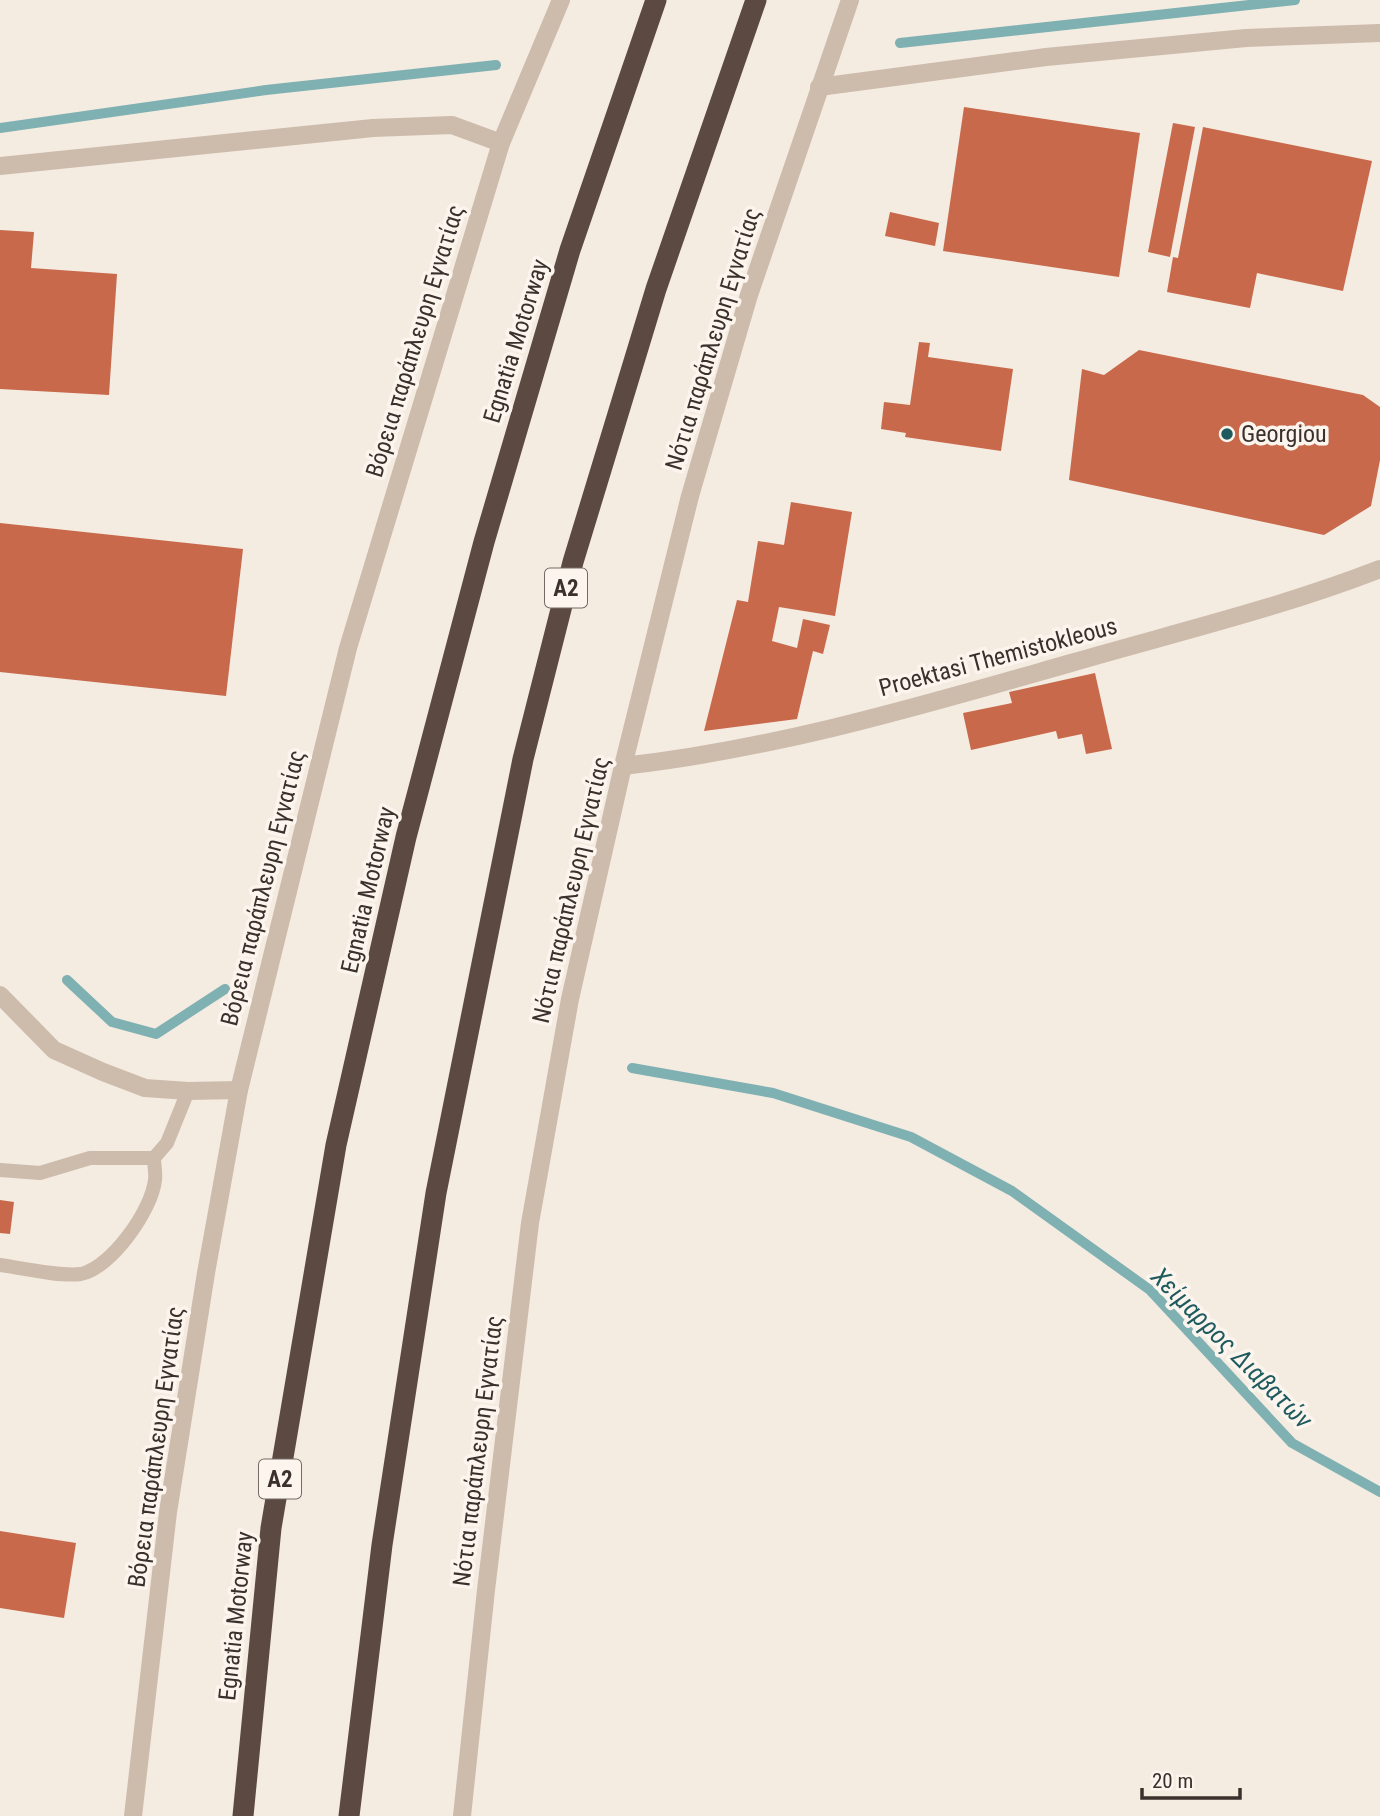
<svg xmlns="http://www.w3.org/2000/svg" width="1380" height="1816" font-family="'Roboto Condensed',sans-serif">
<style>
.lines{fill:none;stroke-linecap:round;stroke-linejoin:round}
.stream{stroke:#7fb0b2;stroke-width:10}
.building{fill:#c8694b}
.service{stroke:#cdbbac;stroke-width:14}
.minor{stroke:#cdbbac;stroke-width:18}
.tertiary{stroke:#cdbbac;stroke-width:18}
.motorway{stroke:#5c4a42;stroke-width:21}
.poi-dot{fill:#1f5a5e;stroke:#fbf5ee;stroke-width:2.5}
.labels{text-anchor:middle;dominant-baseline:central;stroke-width:7;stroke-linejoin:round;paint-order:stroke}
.shield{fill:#fbf5ee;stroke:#756b66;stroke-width:2}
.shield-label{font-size:23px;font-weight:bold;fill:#3b302b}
.street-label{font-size:24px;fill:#3b302b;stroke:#fbf5ee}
.poi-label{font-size:24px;fill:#3b302b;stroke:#fbf5ee;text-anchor:start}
.water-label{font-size:26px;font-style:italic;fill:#1f5a5e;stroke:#fbf5ee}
</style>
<rect width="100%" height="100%" fill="#f4ebe1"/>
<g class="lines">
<!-- stream -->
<g class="stream">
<path d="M900 43 1295 0"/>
<path d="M0 128 266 90 496 65"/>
<path d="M67 980 112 1022 156 1034 225 989"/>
<path d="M632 1068 773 1093 911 1137 1012 1191 1150 1290 1292 1443 1380 1492"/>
</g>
</g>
<!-- building -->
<g class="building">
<path d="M964 107 1140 133 1119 277 943 251Z"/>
<path d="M1173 123 1195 127 1170 257 1148 252Z"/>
<path d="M1203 127 1372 161 1343 291 1257 273 1250 308 1167 292 1173 257 1178 258Z"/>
<path d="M890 212 939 223 935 246 885 236Z"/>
<path d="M0 230 34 232 31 268 117 274 109 395 0 389Z"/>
<path d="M919 342 930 343 928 357 1013 369 1001 451 905 437 906 433 881 429 884 402 910 405Z"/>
<path d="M1139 350 1363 395 1380 407V460L1371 506 1324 535 1069 480 1082 369 1104 375Z"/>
<path d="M791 502 852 512 835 616 779 607 772 641 797 648 803 619 830 625 823 654 813 651 797 719 704 731 737 600 748 602 758 541 784 545Z"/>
<path d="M0 523 243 549 226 696 0 672Z"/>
<path d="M1095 673 1112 749 1086 754 1082 734 1058 739 1056 731 971 750 963 713 1012 703 1009 692Z"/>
<path d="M0 1200 14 1202 10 1234 0 1233Z"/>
<path d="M0 1531 76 1543 64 1618 0 1608Z"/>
</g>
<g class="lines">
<!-- service -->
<g class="service">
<path d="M0 1170 40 1173 90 1158H154"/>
<path d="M0 1265C21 1268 61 1277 81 1274 111 1268 152 1210 155 1180 156 1173 154 1165 154 1158L167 1143 188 1091"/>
</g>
<!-- minor -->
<g class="minor">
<path d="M0 166 373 128 452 125 501 143"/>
<path d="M623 766C776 749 923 705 1071 663 1174 633 1280 608 1380 569"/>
<path d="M0 995 54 1050 103 1072 145 1088 188 1091 239 1090"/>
<path d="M133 1816 168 1512 206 1273 239 1090 348 648 501 143 561 0"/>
</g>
<!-- tertiary -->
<g class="tertiary">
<path d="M819 87 1046 57 1246 38 1380 33"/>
<path d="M462 1816 486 1590 530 1223 570 999 623 766 690 496 749 295 850 0"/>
</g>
<!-- motorway -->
<g class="motorway">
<path d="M243 1816 271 1528 336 1145 406 837 484 542 570 250 656 0"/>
<path d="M349 1816 382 1545 436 1193 523 759 573 562 656 289 756 0"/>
</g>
</g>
<!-- markers -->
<circle class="poi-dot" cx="1227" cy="434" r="7"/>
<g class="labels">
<!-- shield labels -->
<g class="shield">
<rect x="545" y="568.5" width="42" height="39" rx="5"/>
<rect x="259" y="1459.5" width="42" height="39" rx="5"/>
</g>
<g class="shield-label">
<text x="566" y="588">Α2</text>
<text x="280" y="1479">Α2</text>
</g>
<!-- street labels -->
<g class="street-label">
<text transform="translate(713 339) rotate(-73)">Νότια παράπλευρη Εγνατίας</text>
<text transform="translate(415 341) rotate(-73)">Βόρεια παράπλευρη Εγνατίας</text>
<text transform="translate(516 341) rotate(-73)">Egnatia Motorway</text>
<text transform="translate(998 657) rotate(-15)">Proektasi Themistokleous</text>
<text transform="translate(263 888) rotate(-76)">Βόρεια παράπλευρη Εγνατίας</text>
<text transform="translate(368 890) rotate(-77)">Egnatia Motorway</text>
<text transform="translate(571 890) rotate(-77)">Νότια παράπλευρη Εγνατίας</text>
<text transform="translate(156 1447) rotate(-82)">Βόρεια παράπλευρη Εγνατίας</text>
<text transform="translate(478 1451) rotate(-83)">Νότια παράπλευρη Εγνατίας</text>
<text transform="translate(236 1616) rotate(-84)">Egnatia Motorway</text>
</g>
<!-- poi labels -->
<g class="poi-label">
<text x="1241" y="434">Georgiou</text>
</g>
<!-- water labels -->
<g class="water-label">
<text transform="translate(1232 1348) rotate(45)">Χείμαρρος Διαβατών</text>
</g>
</g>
<!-- scale -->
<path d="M1142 1788v10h98v-10" fill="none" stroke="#3b302b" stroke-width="3.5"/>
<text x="1152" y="1788" font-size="21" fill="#3b302b" stroke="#fbf5ee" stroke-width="5" paint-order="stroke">20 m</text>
</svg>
